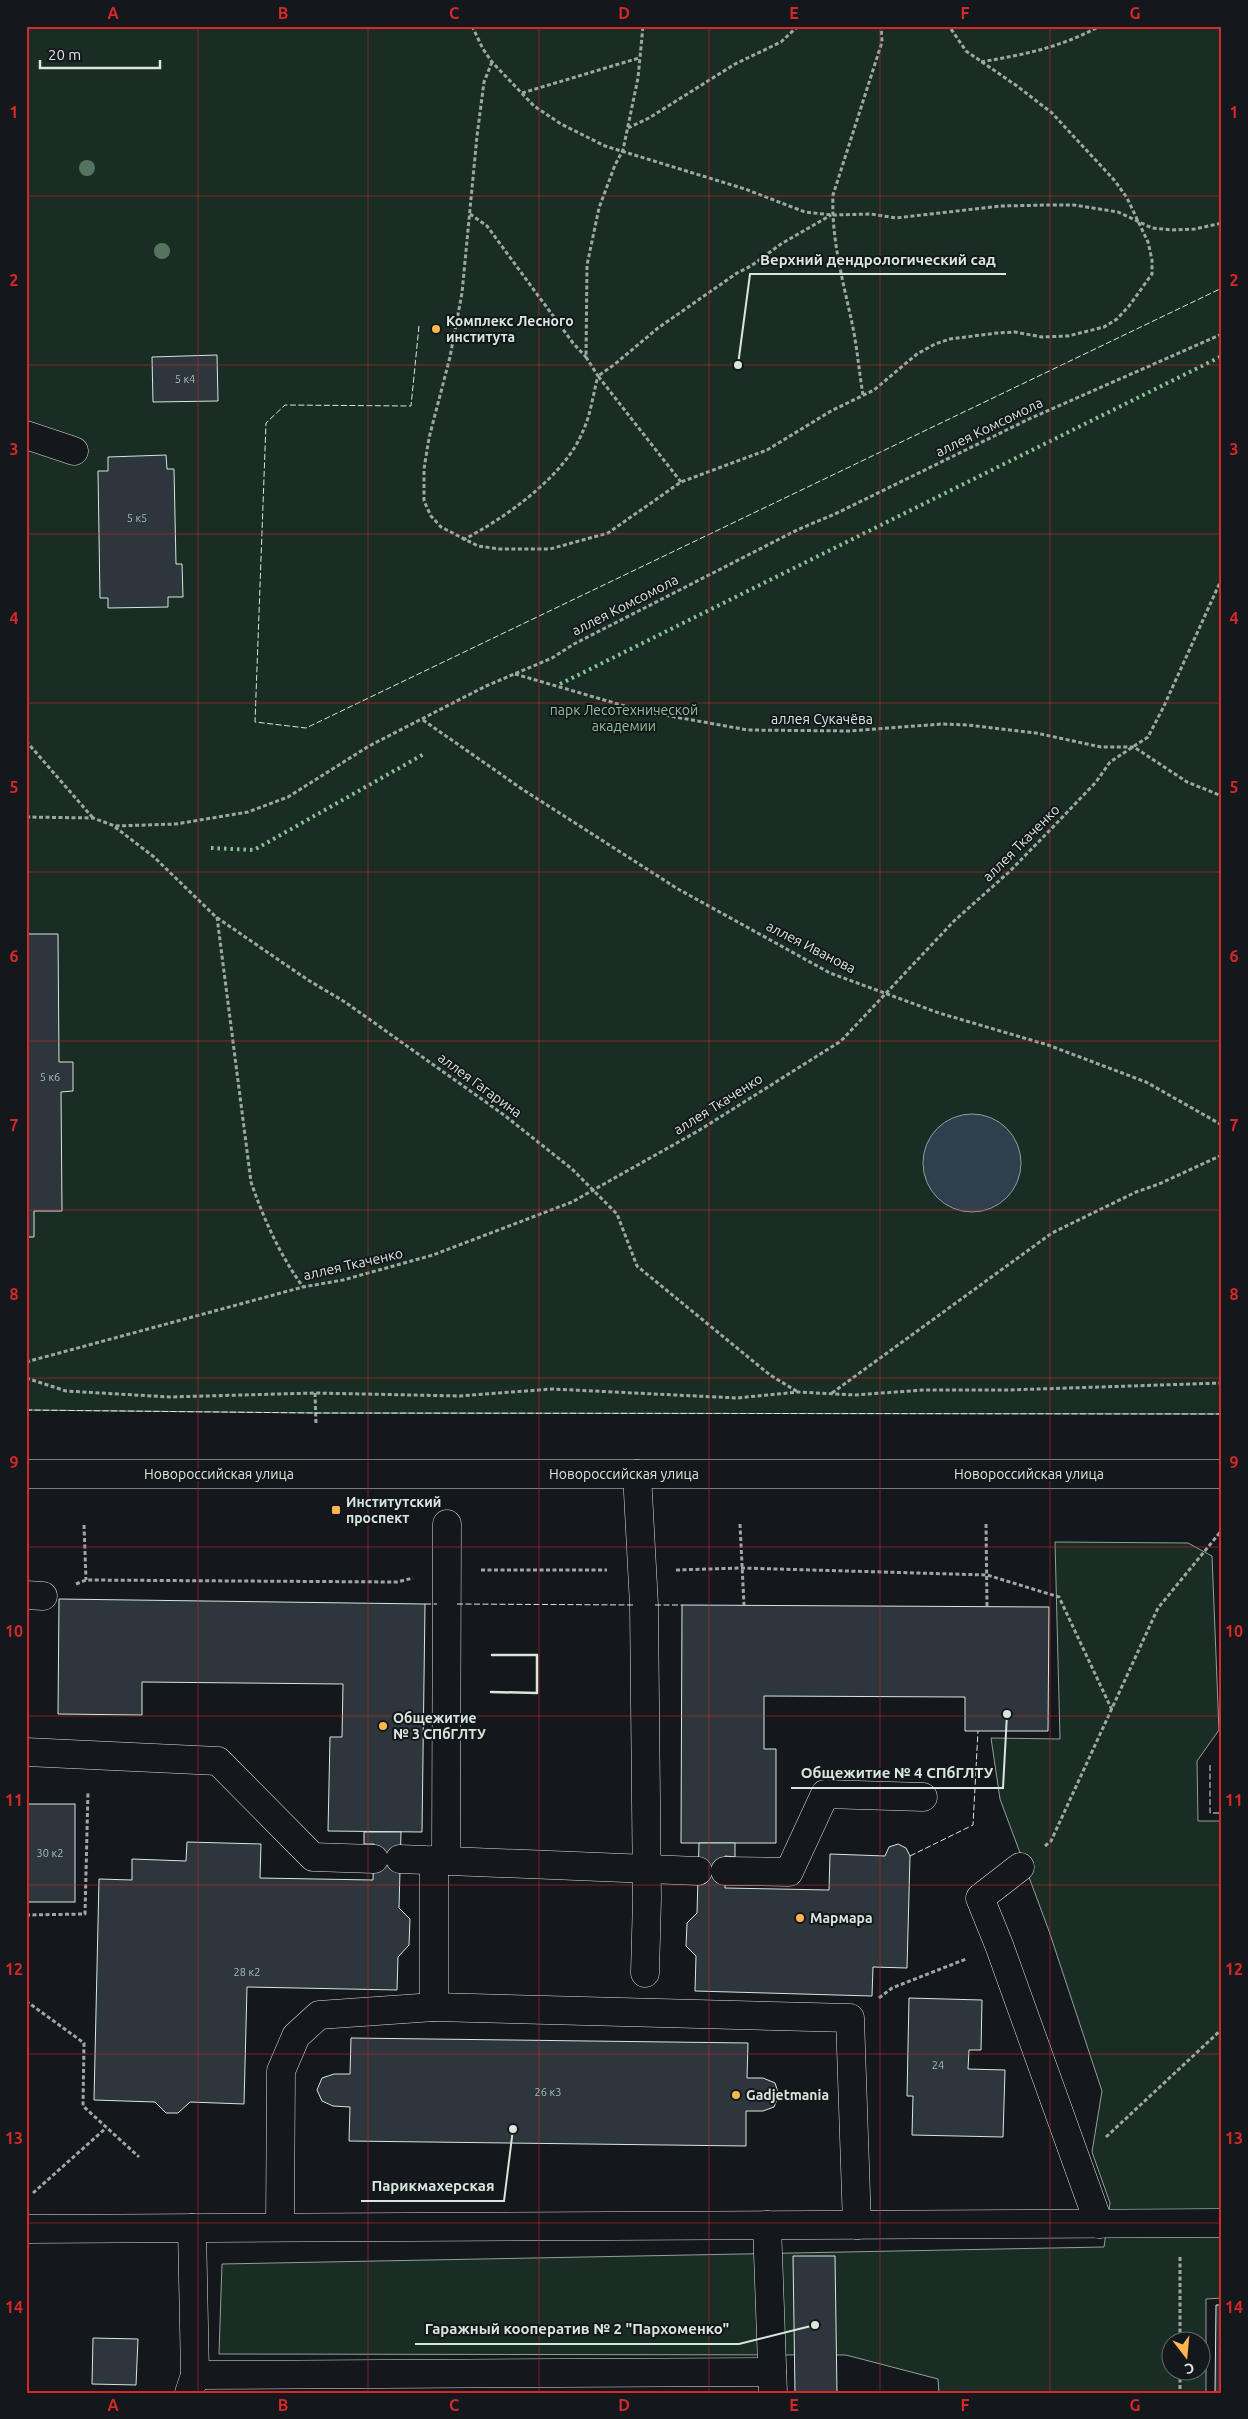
<svg xmlns="http://www.w3.org/2000/svg" width="1248" height="2419" font-family="Ubuntu,sans-serif">
<style>
.green{fill:#1a2d24;stroke:#939e99;fill-rule:evenodd}
.water{fill:#2f3f4d;stroke:#939e99}
.building{fill:#2c363c;stroke:#d8e6dc}
.lines{fill:none;stroke-linecap:round;stroke-linejoin:round}
.minor-casing{stroke:#d8e6dc;stroke-width:29}
.major-casing{stroke:#d8e6dc;stroke-width:29}
.path{stroke:#9da8a2;stroke-width:3;stroke-dasharray:4 2.5;stroke-linecap:butt}
.minor{stroke:#14181c;stroke-width:28}
.major{stroke:#14181c;stroke-width:28}
.hedge{stroke:#8ac095;stroke-width:4;stroke-dasharray:2.5 4;stroke-linecap:butt}
.fence{stroke:#d8e6dc;stroke-width:1;stroke-dasharray:6 2.5;stroke-linecap:butt}
.wall{stroke:#d8e6dc;stroke-width:2.5}
.tree{fill:#55745f}
.grid{fill:none;stroke:#d62828;stroke-width:1;stroke-opacity:0.55}
.poi-dot{fill:#ffb74d;stroke:#14181c;stroke-width:2}
.labels{text-anchor:middle;dominant-baseline:central;stroke-width:4;stroke-linejoin:round;paint-order:stroke}
.number-label{font-size:11px;fill:#adbab4}
.poi-label{font-size:14px;font-weight:bold;fill:#d8e6dc;stroke:#14181c;text-anchor:start}
.street-label{font-size:14px;fill:#d8e6dc;stroke:#14181c}
.park-label{font-size:14px;fill:#8ac095;stroke:#14181c}
.leader{fill:none;stroke:#d8e6dc;stroke-width:2}
.callout-dot{fill:#d8e6dc;stroke:#14181c;stroke-width:2}
.callout-label{font-size:15px;text-anchor:middle;font-weight:bold;fill:#d8e6dc;stroke:#14181c;stroke-width:4;stroke-linejoin:round;paint-order:stroke}
.neatline{fill:none;stroke:#d62828;stroke-width:2}
.grid-label{font-size:16px;text-anchor:middle;font-weight:bold;fill:#d62828}
</style>
<rect width="100%" height="100%" fill="#14181c"/>
<!-- green -->
<g class="green">
<path d="M26 26H1222V1414L315 1413 26 1410Z"/>
<path d="M1055 1542 1188 1543 1212 1556 1219 1730 1197 1761 1198 1821H1222V2298L1206 2299V2393H939L938 2379 846 2355 219 2354 222 2264 1104 2247 1110 2203 1092 2152 1102 2091 1049 1931 1000 1799 991 1738 1060 1739ZM1170 2342H1200V2372H1170Z"/>
</g>
<!-- water -->
<circle class="water" cx="972" cy="1163" r="49"/>
<!-- building -->
<g class="building">
<path d="M217 355 218 401 153 402 152 357Z"/>
<path d="M166 455 167 469H174L176 564H182L183 597H168V607L108 608V598H100L98 471H108V457Z"/>
<path d="M26 911 28 934H58L59 1062H73V1091L61 1092 62 1211H34V1237H26Z"/>
<path d="M59 1599 425 1604 422 1832 328 1831 330 1737H342L343 1684 142 1682V1715L58 1714Z"/>
<path d="M682 1605 1049 1607 1048 1731H965V1697L764 1696V1749H776V1843H681Z"/>
<rect x="26" y="1804" width="49" height="98"/>
<path d="M364 1832H401L399 1908 410 1919 409 1945 398 1957 397 1990 247 1987 244 2104 190 2102 178 2113H166L155 2102 94 2100 99 1879 132 1880V1859L186 1861 187 1842 261 1844 260 1878 373 1880 374 1844H364Z"/>
<path d="M699 1843H735V1857L725 1856V1888L829 1890 830 1854 885 1856 889 1847 898 1844 906 1848 910 1856 907 1968 873 1967 872 1996 695 1991 696 1956 686 1946 687 1923 697 1913Z"/>
<path d="M909 1998 982 2000 981 2050H969L968 2069 1005 2070 1003 2137 912 2135 913 2096H907Z"/>
<path d="M351 2038 748 2043 747 2078H763L775 2083 779 2095 774 2107 763 2111H746V2146L349 2141 350 2107 333 2106 322 2101 317 2090 322 2078 334 2074H350Z"/>
<path d="M793 2256H835L837 2393H795Z"/>
<path d="M1216 2305H1222V2393H1215Z"/>
<path d="M93 2338 138 2339 136 2385 92 2384Z"/>
</g>
<g class="lines">
<!-- minor casing -->
<g class="minor-casing">
<g id="minor">
<path d="M26 435 74 451"/>
<path d="M637 1474 644 1605 647 1899 645 1973"/>
<path d="M26 1595 43 1596"/>
<path d="M26 1752 218 1761 313 1857 374 1859"/>
<path d="M400 1859 698 1871"/>
<path d="M446 1861 447 1524"/>
<path d="M1020 1867 980 1898 999 1945 1099 2224"/>
<path d="M725 1871 789 1872 825 1794 923 1797"/>
<path d="M434 2007V1860"/>
<path d="M767 2225 773 2393"/>
<path d="M280 2227 281 2071 296 2036 319 2015 434 2007 850 2018 857 2225"/>
<path d="M26 2229 1222 2223"/>
<path d="M195 2375 772 2372"/>
<path d="M189 2393 195 2375 192 2228"/>
</g>
</g>
<!-- major casing -->
<g class="major-casing">
<path id="major" d="M26 1474H1222"/>
</g>
<!-- path -->
<g class="path">
<path d="M472 26 483 49 492 62 534 106 561 124 605 146 745 189 805 212 832 215 871 214 896 218 1000 206 1050 205H1074L1118 212 1152 228 1172 230 1195 229 1222 223"/>
<path d="M492 62 484 82 477 136 462 293 450 357 429 438 424 469V501L431 516 441 527 478 546 499 549H550L608 533 681 482 767 450 831 411 874 390 917 354 935 344 950 339 997 333 1015 332 1042 337 1068 336 1104 327 1117 319 1129 306 1152 274V260L1148 242 1127 198 1115 181 1052 113 1017 86 966 51 949 26"/>
<path d="M981 62C1026 54 1059 48 1100 26"/>
<path d="M522 93 639 58"/>
<path d="M628 128 649 118 735 64 781 42 798 26"/>
<path d="M470 214 487 226 573 343 586 357"/>
<path d="M863 395C859 371 857 346 852 323 843 281 831 238 833 195L882 42 881 26"/>
<path d="M681 482 598 376 615 364 658 328 737 273 751 266 781 244 831 215"/>
<path d="M463 540C505 518 565 476 583 431 591 414 593 394 598 376L586 357 587 265 599 208 615 165 623 150 638 78 643 26"/>
<path d="M515 674 642 711 748 730 850 731 942 724 968 725 1036 733 1101 747H1134L1187 782 1222 796"/>
<path d="M423 720 522 789 678 889 830 973 939 1013 1048 1045 1146 1082 1222 1125"/>
<path d="M26 741 93 818"/>
<path d="M26 817 93 818 115 826 176 824 248 812 288 797 369 746 486 686 552 658 574 644 797 530 837 513 1029 419 1222 334"/>
<path d="M115 827 154 857 216 917 308 980 345 1002 504 1115 572 1169 617 1214 637 1266 770 1375 798 1392"/>
<path d="M217 917 251 1182C264 1220 280 1255 303 1287"/>
<path d="M26 1362 303 1287 343 1280 433 1255 572 1202 698 1131 841 1041 954 921 1009 872 1053 827 1096 782 1110 762 1148 737 1164 706 1222 578"/>
<path d="M26 1378 66 1391 170 1397 315 1393 460 1396 552 1389 737 1398 798 1392 855 1395 923 1390H1008L1222 1383"/>
<path d="M315 1393 316 1424"/>
<path d="M832 1393 1052 1233 1136 1192 1159 1184 1222 1155"/>
<path d="M740 1524 744 1605"/>
<path d="M986 1524 987 1606"/>
<path d="M84 1525 86 1580"/>
<path d="M481 1570H607"/>
<path d="M676 1570 742 1568 987 1575 1059 1597 1112 1710"/>
<path d="M76 1584 86 1580 397 1582 413 1578"/>
<path d="M1045 1846 1051 1841 1158 1608 1222 1530"/>
<path d="M26 1915 85 1914 88 1791"/>
<path d="M879 1998 892 1988 966 1959"/>
<path d="M26 2001 84 2043 83 2106 139 2157"/>
<path d="M1106 2137 1222 2029"/>
<path d="M33 2193 106 2128"/>
<path d="M1180 2257V2342"/>
<path d="M1180 2372V2393"/>
</g>
<!-- minor -->
<use href="#minor" class="minor"/>
<!-- major -->
<use href="#major" class="major"/>
<!-- hedge -->
<g class="hedge">
<path d="M560 684 1222 356"/>
<path d="M211 848 254 850 424 754"/>
</g>
<!-- fence -->
<g class="fence">
<path d="M419 326 411 406 285 405 266 423 255 722 306 728 1222 288"/>
<path d="M26 1410 315 1413 1222 1414"/>
<path d="M425 1604H437"/>
<path d="M457 1604 635 1605"/>
<path d="M655 1605H682"/>
<path d="M1210 1765V1813H1222"/>
<path d="M910 1856 973 1825 978 1731"/>
</g>
<!-- wall -->
<path class="wall" d="M491 1692 537 1693V1655H492"/>
</g>
<!-- trees -->
<g class="tree">
<circle cx="87" cy="168" r="8"/>
<circle cx="162" cy="251" r="8"/>
</g>
<!-- grid -->
<path class="grid" d="M198 26V2393M368 26V2393M539 26V2393M709 26V2393M880 26V2393M1050 26V2393M26 196H1222M26 365H1222M26 534H1222M26 703H1222M26 872H1222M26 1041H1222M26 1210H1222M26 1378H1222M26 1547H1222M26 1716H1222M26 1885H1222M26 2054H1222M26 2223H1222"/>
<!-- markers -->
<g class="poi-dot">
<circle cx="436" cy="329" r="5"/>
<rect x="331" y="1505" width="10" height="10" rx="2.5"/>
<circle cx="383" cy="1726" r="5"/>
<circle cx="800" cy="1918" r="5"/>
<circle cx="736" cy="2095" r="5"/>
</g>
<g class="labels">
<!-- number labels -->
<g class="number-label">
<text x="185" y="379">5 к4</text>
<text x="137" y="518">5 к5</text>
<text x="50" y="1077">5 к6</text>
<text x="50" y="1853">30 к2</text>
<text x="247" y="1972">28 к2</text>
<text x="938" y="2065">24</text>
<text x="548" y="2092">26 к3</text>
</g>
<!-- poi labels -->
<g class="poi-label">
<text x="446" y="321">Комплекс Лесного<tspan x="446" dy="16">института</tspan></text>
<text x="346" y="1502">Институтский<tspan x="346" dy="16">проспект</tspan></text>
<text x="393" y="1718">Общежитие<tspan x="393" dy="16">№ 3 СПбГЛТУ</tspan></text>
<text x="810" y="1918">Мармара</text>
<text x="746" y="2095">Gadjetmania</text>
</g>
<!-- street labels -->
<g class="street-label">
<text transform="translate(989 427) rotate(-26)">аллея Комсомола</text>
<text transform="translate(625 605) rotate(-27)">аллея Комсомола</text>
<text x="822" y="719">аллея Сукачёва</text>
<text transform="translate(1021 843) rotate(-45)">аллея Ткаченко</text>
<text transform="translate(811 947) rotate(27)">аллея Иванова</text>
<text transform="translate(480 1085) rotate(36)">аллея Гагарина</text>
<text transform="translate(718 1104) rotate(-32)">аллея Ткаченко</text>
<text transform="translate(353 1264) rotate(-13)">аллея Ткаченко</text>
<text x="219" y="1474">Новороссийская улица</text>
<text x="624" y="1474">Новороссийская улица</text>
<text x="1029" y="1474">Новороссийская улица</text>
</g>
<!-- park labels -->
<g class="park-label">
<text x="624" y="710">парк Лесотехнической<tspan x="624" dy="16">академии</tspan></text>
</g>
</g>
<!-- callouts -->
<path class="leader" d="M738 365L750 274H1006M1007 1714L1003 1788H791M513 2129L504 2201H361M815 2325L739 2344H415"/>
<g class="callout-dot">
<circle cx="738" cy="365" r="5"/>
<circle cx="1007" cy="1714" r="5"/>
<circle cx="513" cy="2129" r="5"/>
<circle cx="815" cy="2325" r="5"/>
</g>
<g class="callout-label">
<text x="878" y="265">Верхний дендрологический сад</text>
<text x="897" y="1778">Общежитие № 4 СПбГЛТУ</text>
<text x="433" y="2191">Парикмахерская</text>
<text x="577" y="2334">Гаражный кооператив № 2 "Пархоменко"</text>
</g>
<!-- border -->
<rect width="1248" height="2419" fill="none" stroke="#14181c" stroke-width="55"/>
<!-- north arrow -->
<g transform="translate(1186 2356) rotate(164)"><circle r="24" fill="#14181c" stroke="#626a69"/>
<path d="M0-4L9 19L0 12L-9 19Z" fill="#ffb74d"/>
<text y="-8" font-size="14" font-weight="bold" text-anchor="middle" fill="#d8e6dc">С</text>
</g>
<!-- scale -->
<path d="M40 60v8h120v-8" fill="none" stroke="#d8e6dc" stroke-width="2.5"/>
<text x="48" y="60" font-size="15" fill="#d8e6dc" stroke="#14181c" stroke-width="4" paint-order="stroke">20 m</text>
<rect x="28" y="28" width="1192" height="2364" class="neatline"/>
<g class="grid-label">
<text x="113" y="19">A</text>
<text x="283" y="19">B</text>
<text x="454" y="19">C</text>
<text x="624" y="19">D</text>
<text x="794" y="19">E</text>
<text x="965" y="19">F</text>
<text x="1135" y="19">G</text>
<text x="14" y="118">1</text>
<text x="1234" y="118">1</text>
<text x="14" y="286">2</text>
<text x="1234" y="286">2</text>
<text x="14" y="455">3</text>
<text x="1234" y="455">3</text>
<text x="14" y="624">4</text>
<text x="1234" y="624">4</text>
<text x="14" y="793">5</text>
<text x="1234" y="793">5</text>
<text x="14" y="962">6</text>
<text x="1234" y="962">6</text>
<text x="14" y="1131">7</text>
<text x="1234" y="1131">7</text>
<text x="14" y="1300">8</text>
<text x="1234" y="1300">8</text>
<text x="14" y="1468">9</text>
<text x="1234" y="1468">9</text>
<text x="14" y="1637">10</text>
<text x="1234" y="1637">10</text>
<text x="14" y="1806">11</text>
<text x="1234" y="1806">11</text>
<text x="14" y="1975">12</text>
<text x="1234" y="1975">12</text>
<text x="14" y="2144">13</text>
<text x="1234" y="2144">13</text>
<text x="14" y="2313">14</text>
<text x="1234" y="2313">14</text>
<text x="113" y="2411">A</text>
<text x="283" y="2411">B</text>
<text x="454" y="2411">C</text>
<text x="624" y="2411">D</text>
<text x="794" y="2411">E</text>
<text x="965" y="2411">F</text>
<text x="1135" y="2411">G</text>
</g>
</svg>
